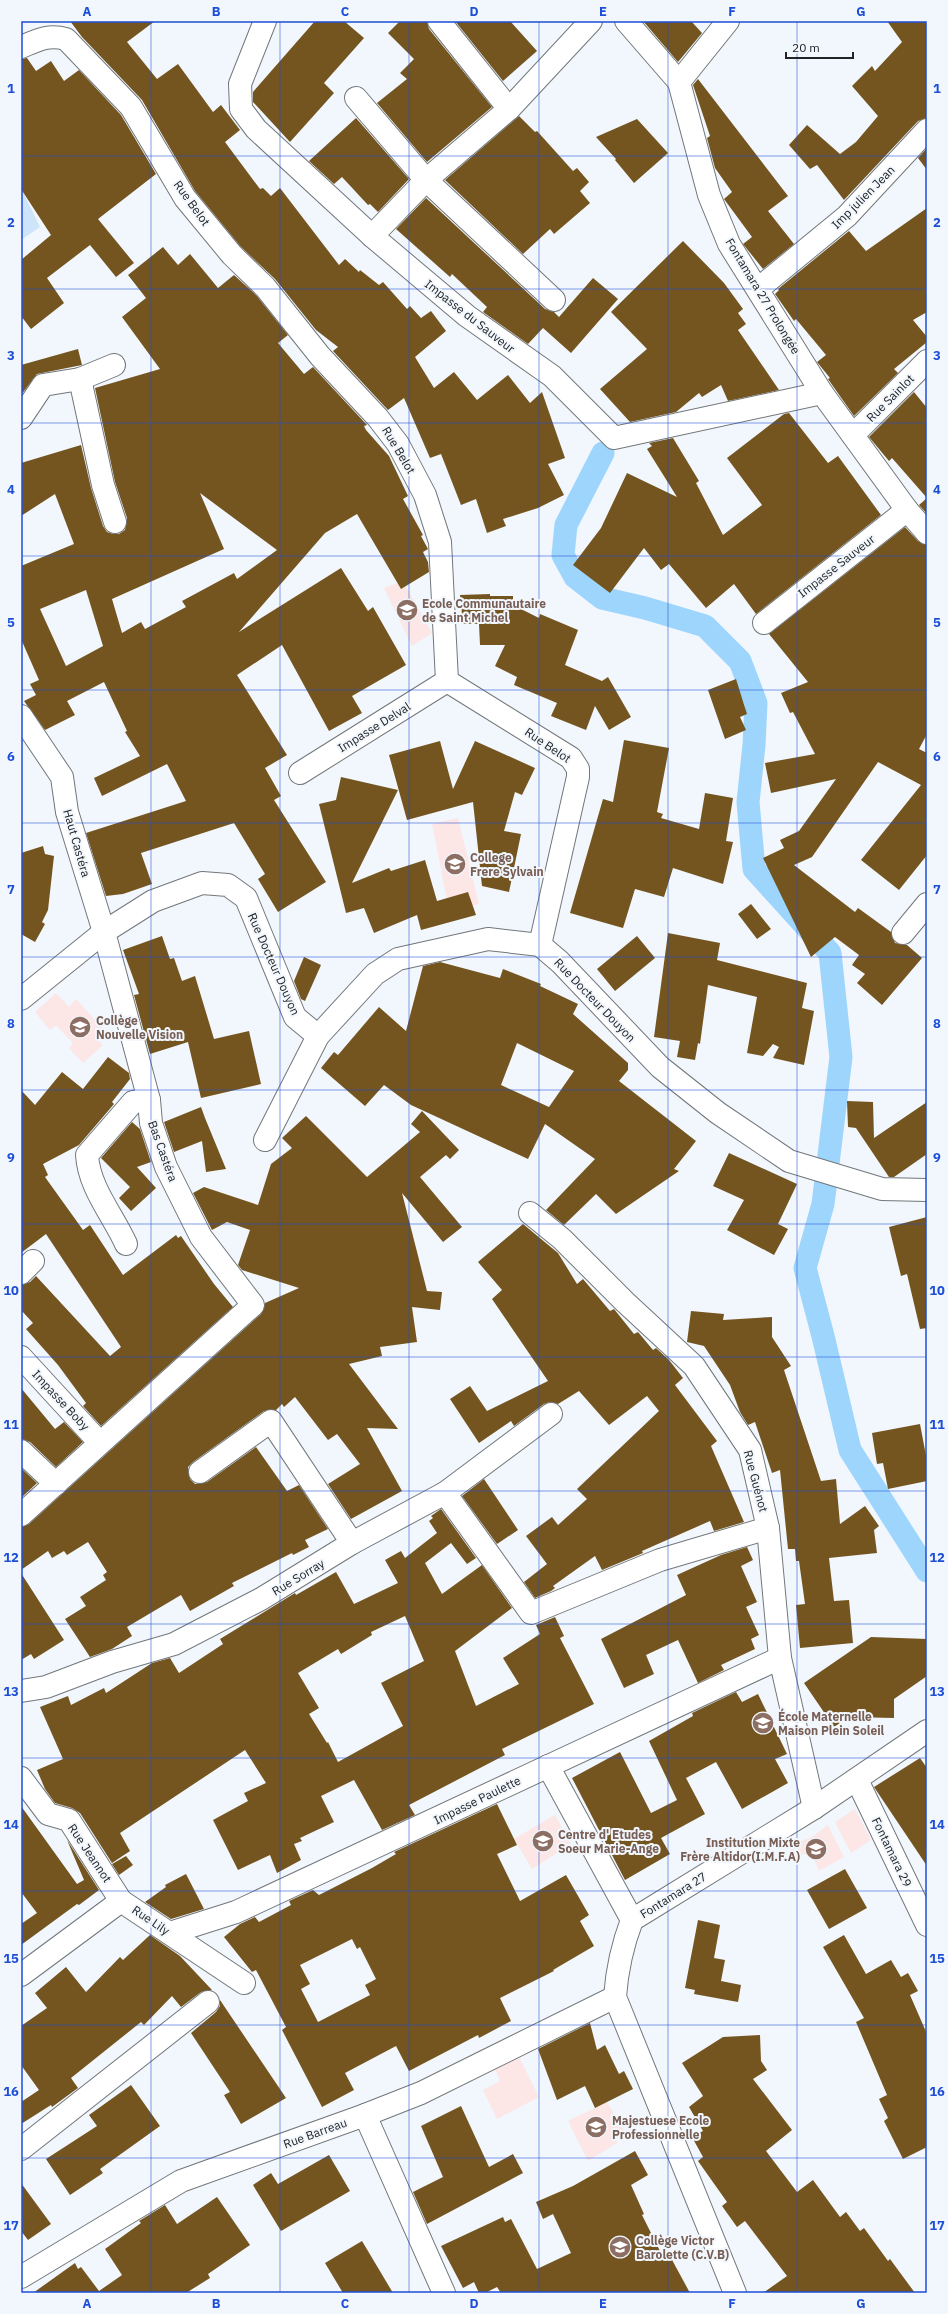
<svg xmlns="http://www.w3.org/2000/svg" width="948" height="2314" font-family="'IBM Plex Sans',sans-serif">
<style>
.education{fill:#fce6e6}
.green{fill:#cee4f8}
.lines{fill:none;stroke-linecap:round;stroke-linejoin:round}
.canal{stroke:#9dd5fd;stroke-width:23}
.building{fill:#745520;fill-rule:evenodd}
.street-casing{stroke:#72777b;stroke-width:24}
.street{stroke:#fff;stroke-width:22}
.grid{fill:none;stroke:#1d4ed8;stroke-width:1;stroke-opacity:0.55}
.labels{text-anchor:middle;dominant-baseline:central;stroke-width:4;stroke-linejoin:round;paint-order:stroke}
.street-label{font-size:12px;fill:#212325;stroke:#f1f7fc}
.education-label{font-size:12px;font-weight:bold;fill:#785e54;stroke:#f1f7fc;text-anchor:start}
.neatline{fill:none;stroke:#1d4ed8;stroke-width:1.5}
.grid-label{font-size:13px;text-anchor:middle;font-weight:bold;fill:#1d4ed8}
</style>
<rect width="100%" height="100%" fill="#f1f7fc"/>
<!-- education -->
<g class="education">
<path d="M403 581 432 633 412 646 384 588Z"/>
<path d="M458 818 479 904 449 910 432 824Z"/>
<path d="M56 993 69 1007 76 999 105 1031 97 1039 103 1045 83 1063 69 1048 73 1043 56 1025 50 1030 35 1012Z"/>
<path d="M855 1809 871 1840 851 1853 835 1822Z"/>
<path d="M555 1815 571 1844 532 1869 514 1839Z"/>
<path d="M828 1825 844 1857 819 1871 811 1852 796 1857 790 1845 812 1837Z"/>
<path d="M516 2051 539 2097 497 2119 483 2090 500 2081 493 2064Z"/>
<path d="M607 2102 625 2132 616 2139 617 2143 588 2161 568 2121Z"/>
</g>
<!-- green -->
<path class="green" d="M21 188 40 227 21 240Z"/>
<g class="lines">
<!-- canal -->
<path class="canal" d="M603 453 566 525 563 555 575 577 602 598 645 608 705 626 740 661 756 703 754 745 748 802 754 869 830 953 841 1057 823 1204 805 1268 823 1336 850 1450 927 1571"/>
</g>
<!-- building -->
<g class="building">
<path d="M70 21H155L127 42 157 79 178 64 213 112 221 105 240 130 225 142 260 189 263 188 271 196 280 188 339 265 345 259 359 272 360 270 379 285 383 282 407 309 410 306 421 318 431 311 446 331 415 357 434 388 454 372 477 400 508 375 530 403 542 392 565 458 548 464 564 495 538 508 503 519 506 526 487 533 476 499 461 505 441 454 430 458 404 398 388 410 333 351 338 347 316 330 275 279 241 247 195 191 142 100 82 37Z"/>
<path d="M315 21H344L364 38 324 83 334 93 290 142 253 102V92Z"/>
<path d="M400 21H427L429 29 492 107 427 162 377 103 407 79 400 73 414 59 388 33Z"/>
<path d="M455 21H510L537 51 503 81Z"/>
<path d="M643 21H691L702 33 678 62Z"/>
<path d="M887 21H927V118L918 121 844 200 817 165 810 169 789 145 807 125 840 154 856 142 878 116 852 86 872 66 875 71 902 42Z"/>
<path d="M27 58 36 71 51 61 64 81 79 70 121 115 156 174 98 219 134 263 116 277 90 245 47 278 64 303 31 329 21 316V260L51 235 21 189V59Z"/>
<path d="M698 79 788 196 768 211 794 244 763 269 743 244 752 237 724 199 732 192 715 168 707 138 710 136 693 85Z"/>
<path d="M519 116 535 132 537 131 573 171 577 168 589 182 580 191 590 203 554 234 550 229 523 254 445 180Z"/>
<path d="M356 118 409 179 378 212 370 204 368 205 342 177 334 184 309 161Z"/>
<path d="M637 119 668 153 634 183 615 160 616 159 596 137Z"/>
<path d="M927 148V170L918 158Z"/>
<path d="M426 198 545 309 554 312 559 317 593 278 618 299 571 353 543 328 528 344 483 312 487 307 452 274 450 277 396 229Z"/>
<path d="M927 208V312L913 320 927 337V342L894 369 898 373 854 416 828 379 830 378 817 362 826 355 796 319 794 321 775 294 779 290 778 289 849 231 866 251Z"/>
<path d="M683 241 724 283 743 309 738 313 746 324 738 330 779 390 728 401 721 385 702 397 699 393 676 412 630 422 600 389 647 349 611 312Z"/>
<path d="M163 247 178 265 190 254 218 288 234 275 256 295 288 335 278 343 304 374 313 367 367 425 364 426 366 430 389 456 408 496 403 499 423 535 421 536 428 549 423 552 428 562 429 572 401 589 357 514 325 533 239 632 341 568 368 611 373 607 406 665 352 696 362 713 329 731 282 645 237 675 287 755 265 768 281 796 274 800 326 882 278 912 258 879 265 874 234 823 141 853 152 884 123 894 106 896 86 833 186 801 167 764 102 796 94 778 140 756 125 732 127 731 104 682 67 701 75 715 45 730 24 701 36 695 30 684 39 680 21 639V566L74 544 55 494 21 516V463L81 445 91 488 103 526 107 532 113 534H119L125 530 127 518 115 482 95 388 160 369 122 317 146 298 128 275ZM200 493 277 550 237 579 234 573 182 601 186 607 145 629 141 622 122 633 112 599 224 549ZM86 590 103 646 66 666 40 609Z"/>
<path d="M78 349 82 365 37 374 21 395V365Z"/>
<path d="M914 392 927 408V498L892 458 889 461 869 437Z"/>
<path d="M789 413 828 463 838 456 881 515 756 614 734 584 706 608 669 564 661 570 644 548 610 593 573 565 601 528 627 473 677 497 647 449 652 446 649 443 673 438 699 481 696 483 723 535 762 505 727 458 784 414Z"/>
<path d="M927 498V514L919 505Z"/>
<path d="M905 527 918 541 927 545V734L919 749 927 753V855L899 890 861 860 921 785 878 762 812 857 794 865 855 912 858 908 891 932 895 943 907 945 922 958 882 1005 857 983 865 974 852 965 859 955 835 937 811 957 763 858 784 848 780 840 799 831 836 779 771 793 765 763 815 754 793 712 790 713 781 693 808 682 769 634Z"/>
<path d="M490 594V596H513V605L539 618 540 614 578 630 565 665 602 681 608 677 631 717 609 730 595 706 586 730 551 716 557 703 514 685 517 677 495 666 505 645H480L479 624H463L460 595Z"/>
<path d="M736 679 747 714 740 717 746 730 725 739 708 690Z"/>
<path d="M624 740 669 748 657 812 663 814 661 818 699 829 705 793 733 798 726 841 733 842 723 884 673 868 664 897 635 889 623 928 570 913 603 799 613 802Z"/>
<path d="M440 741 453 789 475 741 535 768 522 795 515 792 504 831 521 834 509 892 482 886 473 802 407 820 389 755Z"/>
<path d="M341 777 398 790 352 883 389 868 391 871 425 860 437 901 468 892 476 915 421 930 417 915 374 933 364 908 346 913 319 804 336 800Z"/>
<path d="M43 846 45 854 54 856 48 910 42 922 45 924 35 942 21 934V853Z"/>
<path d="M751 904 771 929 757 939 738 914Z"/>
<path d="M668 933 720 943 717 960 807 983 802 1008 814 1011 804 1065 773 1058 779 1047 773 1044 763 1056 747 1053 757 997 708 985 700 1044 698 1043 695 1060 677 1057 680 1041 654 1037Z"/>
<path d="M162 936 170 959 174 958 182 981 195 976 214 1039 249 1031 261 1084 201 1098 188 1042 150 1054 134 995 139 994 123 950Z"/>
<path d="M637 936 655 958 615 991 597 969Z"/>
<path d="M304 957 321 965 305 1001 301 999 294 981Z"/>
<path d="M440 962 500 978 503 969 541 984 540 986 578 1004 573 1014 628 1063V1070L619 1081 696 1141 674 1169 679 1171 616 1214 596 1194 564 1225 546 1210 595 1159 545 1124 528 1159 411 1105 384 1085 365 1106 321 1068 334 1052 338 1055 379 1007 406 1031 423 966ZM517 1043 574 1071 549 1107 501 1085Z"/>
<path d="M108 1057 129 1073 130 1079 112 1102 114 1104 79 1145 43 1164 48 1175 45 1177 83 1230 90 1225 123 1275 176 1235 178 1238 181 1236 214 1284 233 1307 101 1426 83 1406 86 1403 58 1365 26 1329 33 1323 21 1310V1285L30 1282 36 1276 110 1356 121 1347 46 1234 21 1253V1090L35 1105 62 1072 83 1089Z"/>
<path d="M847 1101 873 1102 874 1138 927 1102V1154L894 1177H889L856 1128 848 1127Z"/>
<path d="M201 1107 205 1118 226 1169 206 1172 202 1141 174 1152 164 1122Z"/>
<path d="M422 1111 459 1150 450 1159 446 1155 420 1177 462 1227 443 1242 402 1193 427 1291 442 1292 440 1310 412 1307 417 1342 380 1347 382 1356 349 1364 398 1429 367 1428 402 1491 351 1519 328 1484 360 1464 337 1434 328 1440 295 1397 284 1407 282 1404 276 1410 264 1411 193 1462 188 1467 190 1479 195 1484 207 1482 256 1447 287 1491 299 1485 328 1529 305 1540 309 1547 293 1555 292 1553 232 1583 234 1586 190 1611 181 1595 127 1627 132 1636 112 1649 90 1657 65 1619 86 1606 80 1597 106 1580 103 1575 107 1572 88 1542 67 1555 64 1551 52 1558 48 1551 21 1570V1527L29 1524 261 1314 265 1303 299 1288 242 1270 238 1265 250 1230 227 1222 212 1230 193 1193 204 1187 258 1205 271 1164 292 1148 282 1138 306 1116 367 1177 420 1132 411 1124Z"/>
<path d="M132 1122 140 1129 151 1162 137 1167 156 1188 131 1211 119 1198 130 1187 101 1158Z"/>
<path d="M729 1153 797 1184 778 1224 788 1229 774 1255 727 1230 744 1200 713 1186Z"/>
<path d="M927 1217V1328L920 1329 907 1274 901 1276 889 1227Z"/>
<path d="M523 1224 558 1253 577 1284 583 1279 610 1311 614 1309 634 1334 638 1332 653 1350 656 1348 669 1360 683 1378 675 1385 717 1441 711 1446 744 1522 714 1531 710 1521 642 1551 643 1553 602 1570 595 1556 553 1586 555 1588 551 1591 535 1598 524 1582 547 1564 526 1536 552 1517 558 1525 587 1499 577 1489 659 1411 647 1396 609 1425 579 1391 558 1404 550 1402 544 1404 514 1426 511 1421 479 1443 450 1399 470 1386 487 1411 548 1381 492 1299 502 1290 478 1262Z"/>
<path d="M691 1311 724 1314 723 1320 772 1317V1337L791 1366 784 1370 821 1481 836 1479 840 1524 865 1506 879 1526 874 1530 877 1553 829 1558 834 1601 849 1600 853 1643 800 1648 796 1605 805 1604 799 1561H796L795 1549H788L780 1470 772 1473 755 1422 748 1425 740 1412 730 1385 704 1346 687 1342Z"/>
<path d="M21 1388 55 1429 64 1422 83 1442 56 1467 30 1442 21 1439Z"/>
<path d="M920 1424 927 1461V1481L888 1489 883 1463 877 1464 872 1433Z"/>
<path d="M21 1468 37 1483 21 1498Z"/>
<path d="M484 1479 518 1530 497 1544 462 1496Z"/>
<path d="M441 1509 476 1558 467 1564 451 1543 425 1563 442 1594 482 1565 512 1608 455 1651 476 1706 519 1684 503 1658 540 1634 536 1625 555 1617 564 1636 560 1638 594 1704 502 1749 505 1755 409 1805 415 1815 382 1830 354 1780 321 1796 334 1822 300 1838 302 1841 294 1844 301 1860 277 1873 270 1855 238 1870 213 1820 248 1801 244 1793 266 1783 245 1750 120 1833 130 1851 112 1863 80 1813 72 1808 55 1803 45 1789 37 1770 63 1759 40 1707 68 1696 71 1705 104 1688 106 1693 152 1663 170 1658 179 1673 223 1644 220 1639 295 1593 296 1595 336 1572 354 1604 398 1583 385 1560 401 1551 405 1558 437 1533 429 1521 433 1518 431 1516ZM405 1616 424 1661 381 1683 403 1726 338 1762 328 1742 327 1743 309 1714 319 1708 298 1673 338 1649 341 1654 372 1635 371 1632Z"/>
<path d="M747 1547 753 1560 741 1566 757 1602 746 1607 759 1635 751 1639 755 1649 721 1665 724 1670 698 1683 678 1640 646 1655 654 1674 624 1688 601 1639 686 1595 677 1575 721 1555Z"/>
<path d="M21 1573 64 1640 34 1659 31 1654 21 1660Z"/>
<path d="M871 1637 927 1639V1676L894 1699V1718L849 1717 834 1727 804 1683Z"/>
<path d="M736 1692 742 1702 758 1694 787 1754 775 1759 788 1783 742 1809 716 1762 686 1778 705 1814 661 1838 670 1854 625 1880 572 1778 620 1752 651 1813 677 1800 649 1741 693 1716 692 1713Z"/>
<path d="M920 1758 927 1768V1866L874 1787Z"/>
<path d="M497 1804 517 1845 497 1854 520 1901 566 1875 589 1915 580 1921 594 1946 553 1970 554 1971 500 1998 511 2021 479 2038 478 2035 409 2071 396 2046 345 2073 354 2090 322 2107 282 2030 286 2027 256 1970 252 1972 224 1937 240 1924 255 1917 259 1922 291 1905 289 1901 313 1890 319 1895 372 1868 396 1854 394 1852ZM352 1939 357 1949 360 1947 376 1979 365 1985 370 1995 318 2022 301 1989 310 1984 300 1965Z"/>
<path d="M21 1806 77 1884 84 1880 67 1840 99 1890 79 1905 77 1904 21 1945V1924L37 1913 21 1892Z"/>
<path d="M126 1856 133 1865 119 1875 112 1864Z"/>
<path d="M845 1869 867 1908 829 1929 807 1890Z"/>
<path d="M186 1874 204 1909 171 1919 145 1902 166 1887 165 1885Z"/>
<path d="M698 1920 720 1925 714 1958 725 1960 721 1981 741 1985 738 2002 694 1994 695 1990 685 1988Z"/>
<path d="M150 1935 180 1956 212 1990 201 1992 181 2007 172 1996 144 2025 141 2022 71 2078 78 2088 52 2107 51 2105 21 2124V2102L39 2090 21 2065V2026L47 2008 35 1993 66 1967 86 1992 120 1957 123 1960Z"/>
<path d="M844 1935 866 1974 891 1960 901 1977 908 1973 918 1991 910 1995 927 2034V2147L903 2159 884 2121 888 2118 879 2099 887 2095 856 2022 864 2018 823 1947Z"/>
<path d="M220 2000 286 2098 241 2124 224 2095 230 2092 191 2033 216 2012 220 2006Z"/>
<path d="M590 2023 597 2050 605 2045 619 2074 624 2071 633 2089 595 2108 585 2086 557 2100 538 2049Z"/>
<path d="M760 2035 761 2061 767 2070 753 2079 792 2130 766 2151 797 2192 813 2180 840 2217 846 2212 860 2231 864 2228 888 2261 890 2259 915 2293H763L787 2276 745 2221 737 2227 722 2206 727 2202 698 2161 703 2157 692 2137 703 2131 689 2107 703 2096 682 2063 723 2037Z"/>
<path d="M131 2085 160 2126 100 2169 103 2173 70 2195 46 2159 97 2126 89 2115Z"/>
<path d="M461 2106 489 2167 513 2154 523 2173 427 2224 413 2192 443 2177 421 2126Z"/>
<path d="M635 2151 648 2175 631 2185 644 2214 642 2215 665 2261 671 2258 690 2293H501L497 2287 485 2293H479L474 2282 463 2288 441 2246 503 2217 505 2222 511 2219 537 2269 571 2253 553 2214 543 2219 536 2202 573 2186Z"/>
<path d="M329 2155 350 2191 281 2231 253 2185 271 2173 278 2184Z"/>
<path d="M21 2183 51 2224 28 2240 21 2231Z"/>
<path d="M217 2197 250 2245 208 2274 210 2278 186 2293H33L75 2263 78 2269 81 2267 99 2291 122 2275 105 2249 141 2223 139 2221 165 2205 177 2224Z"/>
<path d="M362 2241 393 2293H343L325 2263Z"/>
</g>
<g class="lines">
<!-- street casing -->
<g class="street-casing">
<g id="street">
<path d="M265 21 240 84 241 109 256 129 372 236 467 316 552 376 614 438 822 393"/>
<path d="M439 21 509 109"/>
<path d="M626 21 679 82 709 195 729 244 822 393 907 510 927 533"/>
<path d="M21 47C38 40 48 34 66 39L131 107 185 198 232 255 265 287 320 356 378 418 398 444 425 495 440 542 447 681 571 758 578 769V777L540 945"/>
<path d="M679 82 728 21"/>
<path d="M356 98 426 180 554 300"/>
<path d="M372 236 426 180 509 109 591 21"/>
<path d="M758 289 847 216 927 130"/>
<path d="M80 379 103 485 115 522"/>
<path d="M21 418 43 385 80 379 114 365"/>
<path d="M853 435 927 361"/>
<path d="M764 623 907 510"/>
<path d="M21 716 62 777 67 812 104 932 149 1100 151 1123 166 1167 201 1237 253 1305 21 1515"/>
<path d="M300 773 447 681"/>
<path d="M903 933 927 904"/>
<path d="M21 999 104 932 153 901 202 883 228 885 246 898 295 1017 318 1036 375 974 398 959 488 939 540 945 560 962 660 1067 718 1113 789 1161 882 1189 927 1190"/>
<path d="M265 1140 318 1036"/>
<path d="M530 1213 562 1239 625 1302 694 1366 750 1450 768 1528 780 1658 814 1808"/>
<path d="M126 1244C113 1215 89 1188 87 1155L133 1102 149 1100"/>
<path d="M21 1273 33 1261"/>
<path d="M21 1357 100 1443"/>
<path d="M21 1451 56 1484"/>
<path d="M200 1472 271 1421 352 1543"/>
<path d="M445 1493 531 1613 660 1560 768 1528"/>
<path d="M21 1691 46 1687 112 1662 174 1644 261 1599 352 1543 445 1493 551 1414"/>
<path d="M548 1766 632 1920"/>
<path d="M21 1778 48 1814 69 1820 121 1901"/>
<path d="M857 1780 927 1925"/>
<path d="M170 1933 236 1912 780 1658"/>
<path d="M21 1975 121 1901 244 1983"/>
<path d="M365 2115 444 2293"/>
<path d="M21 2149 208 2002"/>
<path d="M21 2277 181 2181 365 2115 421 2093 615 1997"/>
<path d="M735 2293 615 1997C617 1969 622 1946 632 1920L814 1808 927 1731"/>
</g>
</g>
<!-- street -->
<use href="#street" class="street"/>
</g>
<!-- grid -->
<path class="grid" d="M151 21V2293M280 21V2293M409 21V2293M539 21V2293M668 21V2293M797 21V2293M21 156H927M21 289H927M21 423H927M21 556H927M21 690H927M21 823H927M21 957H927M21 1090H927M21 1224H927M21 1357H927M21 1491H927M21 1624H927M21 1758H927M21 1891H927M21 2025H927M21 2158H927"/>
<!-- icons -->
<defs>
<g id="school-disc" transform="scale(1.15)"><circle r="9.5" fill="#8d6e63" stroke="#f1f7fc"/><path d="M0-5L7-2L0 1L-7-2ZM-4 1L0 2.5L4 1V4Q0 6-4 4Z" fill="#fff"/></g>
<g id="university-disc" transform="scale(1.15)"><circle r="9.5" fill="#8d6e63" stroke="#f1f7fc"/><path d="M0-5L7-2L0 1L-7-2ZM-4 1L0 2.5L4 1V4Q0 6-4 4Z" fill="#fff"/></g>
</defs>
<g fill-rule="evenodd">
<use href="#school-disc" x="407" y="610"/>
<use href="#school-disc" x="455" y="864"/>
<use href="#school-disc" x="80" y="1027"/>
<use href="#school-disc" x="763" y="1723"/>
<use href="#school-disc" x="543" y="1841"/>
<use href="#school-disc" x="816" y="1849"/>
<use href="#university-disc" x="596" y="2127"/>
<use href="#school-disc" x="620" y="2247"/>
</g>
<g class="labels">
<!-- street labels -->
<g class="street-label">
<text transform="translate(863 197) rotate(-45)">Imp julien Jean</text>
<text transform="translate(192 203) rotate(54)">Rue Belot</text>
<text transform="translate(763 296) rotate(59)">Fontamara 27 Prolongée</text>
<text transform="translate(470 316) rotate(38)">Impasse du Sauveur</text>
<text transform="translate(890 398) rotate(-45)">Rue Sainlot</text>
<text transform="translate(399 450) rotate(59)">Rue Belot</text>
<text transform="translate(836 566) rotate(-38)">Impasse Sauveur</text>
<text transform="translate(374 727) rotate(-32)">Impasse Delval</text>
<text transform="translate(548 745) rotate(34)">Rue Belot</text>
<text transform="translate(77 843) rotate(74)">Haut Castéra</text>
<text transform="translate(274 964) rotate(66)">Rue Docteur Douyon</text>
<text transform="translate(595 1000) rotate(46)">Rue Docteur Douyon</text>
<text transform="translate(163 1151) rotate(70)">Bas Castéra</text>
<text transform="translate(61 1400) rotate(47)">Impasse Boby</text>
<text transform="translate(756 1481) rotate(75)">Rue Guénot</text>
<text transform="translate(298 1577) rotate(-31)">Rue Sorray</text>
<text transform="translate(477 1800) rotate(-26)">Impasse Paulette</text>
<text transform="translate(892 1852) rotate(64)">Fontamara 29</text>
<text transform="translate(90 1853) rotate(56)">Rue Jeannot</text>
<text transform="translate(673 1895) rotate(-32)">Fontamara 27</text>
<text transform="translate(151 1920) rotate(34)">Rue Lily</text>
<text transform="translate(315 2133) rotate(-20)">Rue Barreau</text>
</g>
<!-- education labels -->
<g class="education-label">
<text x="422" y="603">Ecole Communautaire<tspan x="422" dy="14">de Saint Michel</tspan></text>
<text x="470" y="857">College<tspan x="470" dy="14">Frere Sylvain</tspan></text>
<text x="96" y="1020">Collège<tspan x="96" dy="14">Nouvelle Vision</tspan></text>
<text x="778" y="1716">École Maternelle<tspan x="778" dy="14">Maison Plein Soleil</tspan></text>
<text x="558" y="1834">Centre d' Etudes<tspan x="558" dy="14">Soeur Marie-Ange</tspan></text>
<text x="800" y="1842" text-anchor="end">Institution Mixte<tspan x="800" dy="14">Frère Altidor(I.M.F.A)</tspan></text>
<text x="612" y="2120">Majestuese Ecole<tspan x="612" dy="14">Professionnelle</tspan></text>
<text x="636" y="2240">Collège Victor<tspan x="636" dy="14">Barolette (C.V.B)</tspan></text>
</g>
</g>
<!-- border -->
<rect width="948" height="2314" fill="none" stroke="#f1f7fc" stroke-width="44"/>
<!-- scale -->
<path d="M786 52v6h67v-6" fill="none" stroke="#212325" stroke-width="2"/>
<text x="792" y="52" font-size="12" fill="#212325" stroke="#f1f7fc" stroke-width="3" paint-order="stroke">20 m</text>
<rect x="22" y="22" width="904" height="2270" class="neatline"/>
<g class="grid-label">
<text x="87" y="16">A</text>
<text x="216" y="16">B</text>
<text x="345" y="16">C</text>
<text x="474" y="16">D</text>
<text x="603" y="16">E</text>
<text x="732" y="16">F</text>
<text x="861" y="16">G</text>
<text x="11" y="93">1</text>
<text x="937" y="93">1</text>
<text x="11" y="227">2</text>
<text x="937" y="227">2</text>
<text x="11" y="360">3</text>
<text x="937" y="360">3</text>
<text x="11" y="494">4</text>
<text x="937" y="494">4</text>
<text x="11" y="627">5</text>
<text x="937" y="627">5</text>
<text x="11" y="761">6</text>
<text x="937" y="761">6</text>
<text x="11" y="894">7</text>
<text x="937" y="894">7</text>
<text x="11" y="1028">8</text>
<text x="937" y="1028">8</text>
<text x="11" y="1162">9</text>
<text x="937" y="1162">9</text>
<text x="11" y="1295">10</text>
<text x="937" y="1295">10</text>
<text x="11" y="1429">11</text>
<text x="937" y="1429">11</text>
<text x="11" y="1562">12</text>
<text x="937" y="1562">12</text>
<text x="11" y="1696">13</text>
<text x="937" y="1696">13</text>
<text x="11" y="1829">14</text>
<text x="937" y="1829">14</text>
<text x="11" y="1963">15</text>
<text x="937" y="1963">15</text>
<text x="11" y="2096">16</text>
<text x="937" y="2096">16</text>
<text x="11" y="2230">17</text>
<text x="937" y="2230">17</text>
<text x="87" y="2308">A</text>
<text x="216" y="2308">B</text>
<text x="345" y="2308">C</text>
<text x="474" y="2308">D</text>
<text x="603" y="2308">E</text>
<text x="732" y="2308">F</text>
<text x="861" y="2308">G</text>
</g>
</svg>
